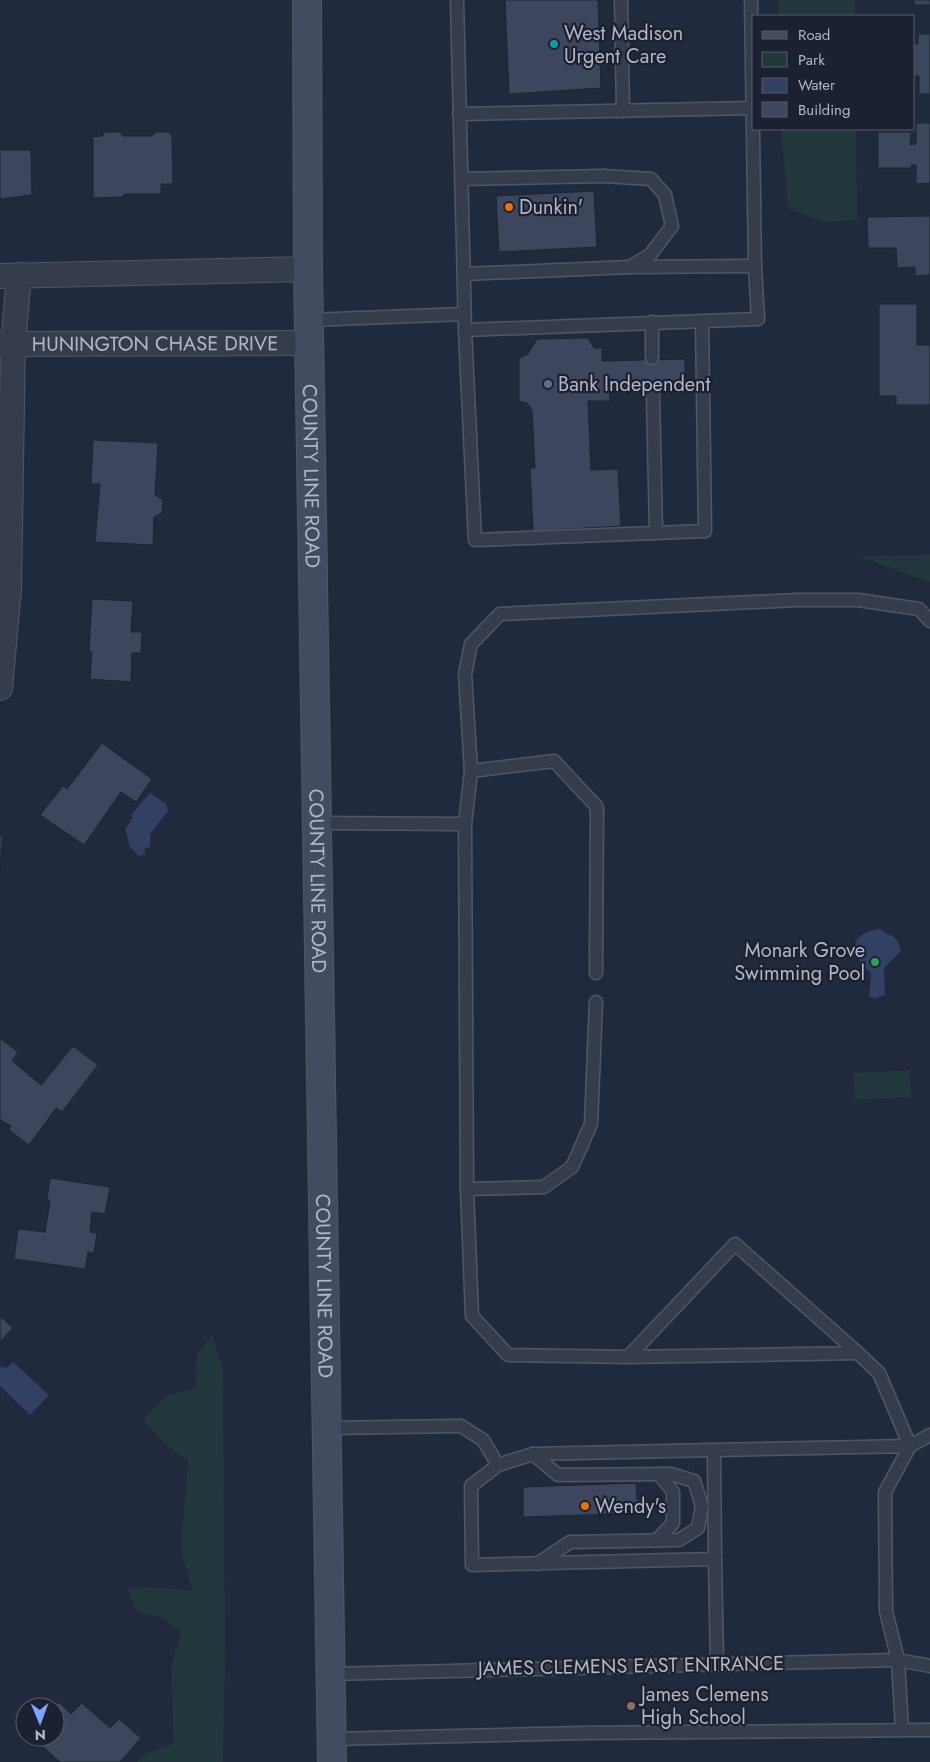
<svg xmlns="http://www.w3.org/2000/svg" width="930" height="1762" font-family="Jost,sans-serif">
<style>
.green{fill:#23383d}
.water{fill:#324163}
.building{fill:#3d465d;stroke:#1d2333}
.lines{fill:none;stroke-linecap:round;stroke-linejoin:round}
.service-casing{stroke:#515767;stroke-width:15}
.minor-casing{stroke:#515767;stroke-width:26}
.secondary-casing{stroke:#515767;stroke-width:30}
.service{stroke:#353c4d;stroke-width:12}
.minor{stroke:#353c4d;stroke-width:24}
.secondary{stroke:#434b60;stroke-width:28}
.culture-dot{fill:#0f9aa8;stroke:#1b2131;stroke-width:2}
.food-dot{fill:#e8710a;stroke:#1b2131;stroke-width:2}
.service-dot{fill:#5c6f8a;stroke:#1b2131;stroke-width:2}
.leisure-dot{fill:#2e9e5b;stroke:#1b2131;stroke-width:2}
.education-dot{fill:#8d6e63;stroke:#1b2131;stroke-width:2}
.labels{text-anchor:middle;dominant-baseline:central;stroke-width:4.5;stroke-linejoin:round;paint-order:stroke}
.poi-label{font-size:20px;fill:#b1b7c8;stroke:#1b2131;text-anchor:start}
.street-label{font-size:20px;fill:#b1b7c8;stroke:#1b2131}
</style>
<rect width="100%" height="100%" fill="#212a3c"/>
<!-- green -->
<g class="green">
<path d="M778 0H855V16H779Z"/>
<path d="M781 129H856L857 220 824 222 788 208Z"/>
<path d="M930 555V582L858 556Z"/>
<path d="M910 1070 911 1097 855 1100 854 1073Z"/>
<path d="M212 1335 223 1369 225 1657 223 1762H137L143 1755 174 1743 171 1669 181 1631 161 1617 137 1612 127 1589 148 1587 192 1590 181 1548 188 1461 163 1442 143 1419 167 1396 195 1388 197 1355Z"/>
</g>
<!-- water -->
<g class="water">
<path d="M150 793 166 804 168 811 150 834V847L145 848V854L139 856 130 847 125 829 133 818 131 815Z"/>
<path d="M880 929C891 938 897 933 901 951L884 968 885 995 875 998 869 997 871 973C849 956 847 933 880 929Z"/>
<path d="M13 1362 49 1395 30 1415 0 1386V1368L2 1366 7 1368Z"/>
</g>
<!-- building -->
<g class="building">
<path d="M505 0H598L601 88 509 94Z"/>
<rect x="914" y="0" width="16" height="5"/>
<path d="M918 34H930V94H919V76H914V44H918Z"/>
<path d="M916 123H930V183L916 184V165H911L912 168H878V132H911L910 145 916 144Z"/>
<path d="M105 132H120L123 136H152L156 132H169L172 137 173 184H161V194H124L123 197 93 198V137L102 136Z"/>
<path d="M0 150H31L32 195 0 199Z"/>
<path d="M594 191 597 247 499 252 496 196Z"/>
<path d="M930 216V275L915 276V267L897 268 896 248H868L867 217Z"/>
<path d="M879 304H917V345H930V405H896V396H879Z"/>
<path d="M588 338 594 348H602V361L685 359V387L609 389 610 401H588L591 470 618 469 621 526 533 531 530 468H535L532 410 527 403 519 401V358L528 354 537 339Z"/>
<path d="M93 440 158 443 155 495 163 500 162 513 154 517 153 545 95 542 100 484H91Z"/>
<path d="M92 599 133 601 131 632H142L141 653H132L131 682 90 679 92 652 89 651Z"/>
<path d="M102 743 152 779 136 802 121 792 84 845 40 815 63 786 67 789Z"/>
<path d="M0 835 3 836 0 877Z"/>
<path d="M0 1038 18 1052 12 1061 41 1085 73 1046 98 1065 62 1112 56 1108 29 1145 9 1130 11 1126 0 1120Z"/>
<path d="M50 1178 110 1187 105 1214 92 1212 90 1232 97 1233 94 1253 88 1252 85 1269 14 1259 18 1229 45 1232 50 1201 47 1200Z"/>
<path d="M0 1316 13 1328 0 1342Z"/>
<path d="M636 1483 637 1500 648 1499V1513L523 1517V1487Z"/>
<path d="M59 1702 71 1714 82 1703 110 1728 119 1719 141 1738 120 1762H60L32 1737H55L54 1707Z"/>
</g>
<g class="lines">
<!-- service casing -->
<g class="service-casing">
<g id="service">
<path d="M457 0 465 330 475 540 705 531 702 321"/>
<path d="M621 0 623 111"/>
<path d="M751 0 755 266"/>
<path d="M459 114 753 108"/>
<path d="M461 179 604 176 651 179 665 195 672 226 650 255 630 267"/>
<path d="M464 274 630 267 755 266 758 319 465 330"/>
<path d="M309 320 464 314"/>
<path d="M652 322V358"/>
<path d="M653 394 656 533"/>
<path d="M471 771 465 674 471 644 500 614 797 600H858L919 609 930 621"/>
<path d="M317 823 465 824 467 1189 472 1316 508 1355 628 1357 858 1353 735 1244 628 1357"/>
<path d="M465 824 471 771 554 761 597 807 596 973"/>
<path d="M467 1189 544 1187 572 1167 591 1124 596 1002"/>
<path d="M858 1353 879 1373 910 1446 930 1435"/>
<path d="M327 1428 461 1426 483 1440 498 1465"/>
<path d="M714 1450 715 1559 472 1565 471 1486 498 1465 533 1454Z"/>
<path d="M714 1450 910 1446 885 1492 886 1611 898 1660 902 1729"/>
<path d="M533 1454 558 1475 671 1474 694 1481 702 1506 698 1528 679 1540 570 1542 537 1564"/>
<path d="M656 1541 673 1523V1492L659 1474"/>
<path d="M715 1559 717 1664"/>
<path d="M331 1674 898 1660 930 1666"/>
<path d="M332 1739 583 1733 930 1730"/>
</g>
</g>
<!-- minor casing -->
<g class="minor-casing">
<g id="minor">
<path d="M0 276 308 269"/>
<path id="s1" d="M0 344 309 343"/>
<path d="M0 688 9 589 13 345 19 275"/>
</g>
</g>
<!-- secondary casing -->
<g class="secondary-casing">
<g id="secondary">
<path id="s2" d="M307 0 308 269 332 1762"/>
</g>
</g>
<!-- service -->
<use href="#service" class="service"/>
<!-- minor -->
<use href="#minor" class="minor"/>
<!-- secondary -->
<use href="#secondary" class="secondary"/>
</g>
<!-- markers -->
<circle class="culture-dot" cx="554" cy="44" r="5"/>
<g class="food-dot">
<circle cx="509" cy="207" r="5"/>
<circle cx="585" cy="1506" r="5"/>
</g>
<circle class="service-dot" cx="548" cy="384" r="5"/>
<circle class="leisure-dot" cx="875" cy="962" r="5"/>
<circle class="education-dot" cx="631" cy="1706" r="5"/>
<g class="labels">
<!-- poi labels -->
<g class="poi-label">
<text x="564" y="33">West Madison<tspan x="564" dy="23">Urgent Care</tspan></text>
<text x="519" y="207">Dunkin'</text>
<text x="558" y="384">Bank Independent</text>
<text x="865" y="950" text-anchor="end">Monark Grove<tspan x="865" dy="23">Swimming Pool</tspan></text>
<text x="595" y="1506">Wendy's</text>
<text x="641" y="1694">James Clemens<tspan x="641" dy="23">High School</tspan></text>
</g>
<!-- street labels -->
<g class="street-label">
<text stroke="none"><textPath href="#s1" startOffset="155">HUNINGTON CHASE DRIVE</textPath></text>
<text stroke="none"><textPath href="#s2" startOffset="476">COUNTY LINE ROAD</textPath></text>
<text stroke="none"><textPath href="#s2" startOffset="881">COUNTY LINE ROAD</textPath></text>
<text stroke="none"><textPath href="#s2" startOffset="1286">COUNTY LINE ROAD</textPath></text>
<text transform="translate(631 1666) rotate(-1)">JAMES CLEMENS EAST ENTRANCE</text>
</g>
</g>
<!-- legend -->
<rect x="752" y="15" width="162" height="115" fill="#1b2131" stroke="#575d6d"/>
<rect x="762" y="31" width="25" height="8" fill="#434b60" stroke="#575d6d"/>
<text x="798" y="40" font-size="15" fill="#b1b7c8">Road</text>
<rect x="762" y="52" width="25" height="15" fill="#23383d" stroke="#575d6d"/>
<text x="798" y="65" font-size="15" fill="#b1b7c8">Park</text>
<rect x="762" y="78" width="25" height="15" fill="#324163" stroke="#575d6d"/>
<text x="798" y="90" font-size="15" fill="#b1b7c8">Water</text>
<rect x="762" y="102" width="25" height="15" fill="#3d465d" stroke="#575d6d"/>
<text x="798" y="115" font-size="15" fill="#b1b7c8">Building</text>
<!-- north arrow -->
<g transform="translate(40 1722) rotate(179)"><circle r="24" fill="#1b2131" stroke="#575d6d"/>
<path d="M0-4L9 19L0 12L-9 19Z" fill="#81a3fd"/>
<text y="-8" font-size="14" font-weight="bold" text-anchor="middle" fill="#b1b7c8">N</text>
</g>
</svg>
